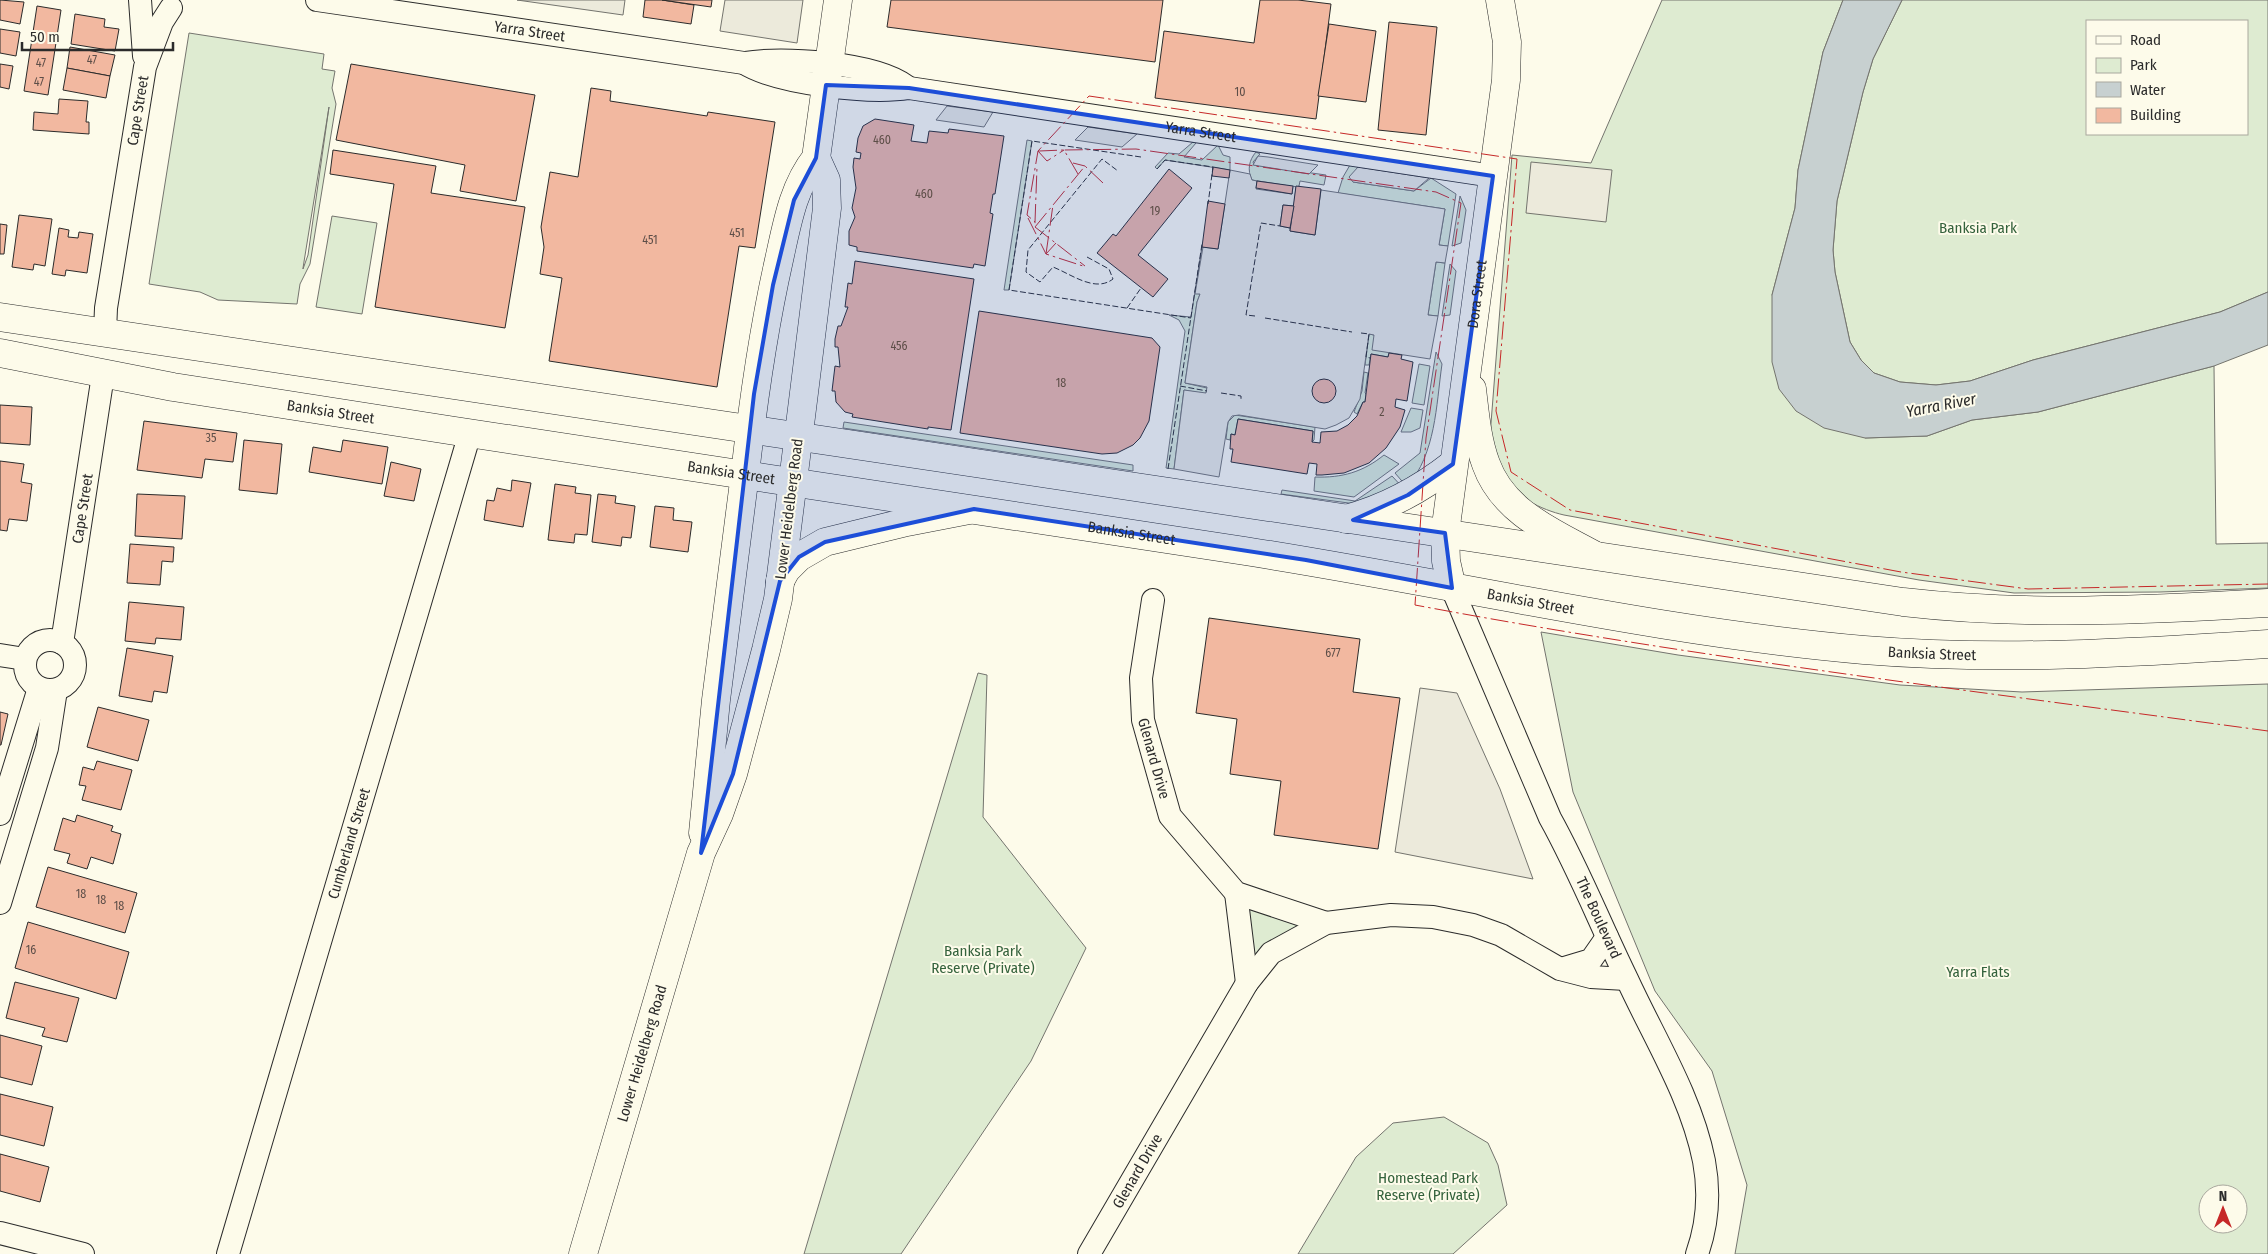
<svg xmlns="http://www.w3.org/2000/svg" width="2268" height="1254" font-family="'Fira Sans Condensed',sans-serif">
<style>
.green{fill:#deebd1;stroke:#74746e;fill-rule:evenodd}
.parking{fill:#eceadb;stroke:#74746e}
.water{fill:#c7d0d0;stroke:#74746e}
.building{fill:#f2b8a0;stroke:#2b2b2b}
.lines{fill:none;stroke-linecap:round;stroke-linejoin:round}
.minor-casing{stroke:#2b2b2b;stroke-width:24}
.major-casing{stroke:#2b2b2b;stroke-width:29}
.highway-casing{stroke:#2b2b2b;stroke-width:29}
.minor{stroke:#fdfbea;stroke-width:22}
.major{stroke:#fdfbea;stroke-width:28}
.highway{stroke:#fdfbea;stroke-width:28}
.fence{stroke:#2b2b2b;stroke-width:1;stroke-dasharray:6 2.5;stroke-linecap:butt}
.power{stroke:#c62828;stroke-width:1;stroke-dasharray:18 4 2.5 4;stroke-linecap:butt}
.marked{fill:#1d4ed8;fill-opacity:0.2;stroke:#1d4ed8;stroke-width:4;stroke-linejoin:round}
.labels{text-anchor:middle;dominant-baseline:central;stroke-width:4;stroke-linejoin:round;paint-order:stroke}
.number-label{font-size:12px;fill:#5d4e48}
.street-label{font-size:15px;fill:#2b2b2b;stroke:#fdfbea}
.park-label{font-size:15px;fill:#34623c;stroke:#fdfbea}
.water-label{font-size:16px;font-style:italic;fill:#2b2b2b;stroke:#fdfbea}
</style>
<rect width="100%" height="100%" fill="#fdfbea"/>
<!-- green -->
<g class="green">
<path d="M1662 0H1843L1823 52 1798 170 1795 208 1772 295 1865 438 1927 436 1972 420 2038 412 2214 366 2216 544 2268 543V588L2160 592 2014 593 1919 580 1564 515C1542 510 1512 496 1503 474 1497 462 1494 448 1490 436L1512 155 1591 163Z"/>
<path d="M1902 0H2268V292L2220 312 2033 360 1970 381 1936 385 1900 382 1874 373 1861 360 1850 342 1835 272 1833 250 1837 201 1863 92 1873 59ZM2087 21H2247V134H2087Z"/>
<path d="M189 33 324 54 322 69 335 71 332 88 336 104 310 264 300 284 297 304 218 300 200 292 149 284ZM329 107 308 255 303 269V268Z"/>
<path d="M1027 140 1032 141 1009 290H1004Z"/>
<path d="M1193 142 1196 143 1184 157 1202 160 1218 145 1223 155 1230 157V170L1165 160 1157 169 1155 167 1168 153 1179 154Z"/>
<path d="M1256 152 1260 154 1253 162 1254 165 1326 175 1324 185 1300 181 1299 186 1296 187 1252 180C1247 170 1249 160 1256 152Z"/>
<path d="M1350 165 1358 167 1353 182 1414 191 1431 178 1456 194 1448 246 1439 245 1445 209 1338 193 1343 177Z"/>
<path d="M1460 196 1466 210 1461 243 1452 246Z"/>
<path d="M332 216 377 223 362 314 316 307Z"/>
<path d="M1202 247 1195 293 1200 294 1197 302 1185 383 1207 388 1206 394 1184 390 1174 469 1166 468 1185 331 1179 320 1169 315 1191 317Z"/>
<path d="M1436 262 1445 263 1438 316 1428 315Z"/>
<path d="M1450 264 1456 271 1450 315 1442 316Z"/>
<path d="M1369 334 1374 335 1389 353 1388 357 1371 354 1369 365H1365Z"/>
<path d="M1436 352 1442 364C1436 406 1436 453 1407 487L1395 473 1420 453Z"/>
<path d="M1419 364 1430 366 1424 405 1412 403Z"/>
<path d="M1364 372 1368 373 1365 393 1366 394 1365 402H1363L1357 414 1354 412 1362 391Z"/>
<path d="M1411 408 1423 410 1420 428 1411 432H1401Z"/>
<path d="M1235 415 1315 427 1314 440 1312 442 1313 431 1238 419 1235 435 1231 434 1230 440 1226 439 1228 422Z"/>
<path d="M844 422 1133 465V471L843 428Z"/>
<path d="M1384 455 1399 464 1354 497 1314 491 1315 477C1342 478 1363 472 1384 455Z"/>
<path d="M1392 476 1404 489 1356 504 1281 494 1282 490 1355 501Z"/>
<path d="M1541 632 1678 655 1900 685 2022 692 2268 684V1254H1735L1747 1185 1712 1071 1655 991 1573 792ZM2208 1194H2238V1224H2208Z"/>
<path d="M978 673 987 675 983 817 1086 948 1031 1061 901 1254H804Z"/>
<path d="M1243 900 1314 923 1250 972Z"/>
<path d="M1444 1117 1488 1143 1498 1165 1507 1205 1453 1254H1298L1356 1157 1393 1123Z"/>
</g>
<!-- parking -->
<g class="parking">
<path d="M517 0H625L623 15Z"/>
<path d="M725 0H803L797 43 720 31Z"/>
<path d="M947 106 985 111 993 112 984 127 936 120Z"/>
<path d="M1088 127 1137 134 1122 147 1075 140Z"/>
<path d="M1258 156 1268 157 1318 165 1309 174 1253 165Z"/>
<path d="M1531 162 1612 170 1606 222 1526 213Z"/>
<path d="M1358 167 1429 178 1414 191 1353 182 1349 177Z"/>
<path d="M1230 170 1250 174 1252 180 1257 181 1256 189 1292 194 1293 186 1296 187 1294 206 1283 205 1280 226 1290 228V231L1315 235 1321 190 1445 209 1439 245 1448 246 1445 263 1436 262 1428 315 1438 316 1430 359 1372 350 1374 335 1369 334 1360 399 1349 418 1336 425 1325 429 1239 415 1232 416 1228 422 1219 477 1174 469 1184 390 1206 393 1207 387 1185 383 1197 302 1200 294H1195L1203 247 1218 249Z"/>
<path d="M1420 688 1457 693 1500 789 1533 879 1395 852Z"/>
</g>
<!-- water -->
<path class="water" d="M1843 0H1902L1873 59 1863 92 1837 201 1833 250 1835 272 1850 342 1861 360 1874 373 1900 382 1936 385 1970 381 2033 360 2220 312 2268 292V345L2214 366 2038 412 1972 420 1927 436 1865 438 1824 428 1796 411 1779 389 1772 362V295L1795 208 1798 170 1823 52Z"/>
<!-- building -->
<g class="building">
<path d="M0 0 24 2 20 24 0 20Z"/>
<path d="M645 0H662L694 5 691 24 643 17Z"/>
<path d="M662 0H712L711 7Z"/>
<path d="M891 0H1163L1155 62 887 27Z"/>
<path d="M1260 0H1298L1331 4 1316 119 1155 98 1164 31 1254 43Z"/>
<path d="M37 6 61 10 48 95 24 91Z"/>
<path d="M75 14 105 19 104 27 119 29 115 51 71 44Z"/>
<path d="M1389 22 1437 27 1426 135 1378 130Z"/>
<path d="M1329 24 1376 31 1366 102 1318 96Z"/>
<path d="M0 29 20 32 16 56 0 53Z"/>
<path d="M70 47 115 55 110 76 67 68Z"/>
<path d="M0 64 13 66 9 89 0 87Z"/>
<path d="M351 64 535 95 516 201 460 191 465 165 336 140Z"/>
<path d="M67 68 110 76 106 98 63 90Z"/>
<path d="M591 88 611 91 610 101 707 116 708 112 775 122 755 248 739 246 717 387 549 361 562 278 540 274 544 247 541 227 550 172 578 177Z"/>
<path d="M59 99 88 101 86 122H89V134L33 130 34 112 58 114Z"/>
<path d="M875 119 914 125 911 141 927 143 929 131 948 133 949 129 1004 136 995 194H993L990 213 993 214 985 266 974 264 973 268 857 251V247L849 245V231L855 217 852 208 856 188 853 167 854 158 860 159 861 153 856 152 858 138 863 126Z"/>
<path d="M333 150 436 166 431 193 525 207 505 328 375 307 394 184 330 174Z"/>
<path d="M1213 167 1230 170 1229 178 1212 176Z"/>
<path d="M1169 169 1192 188 1138 255 1168 279 1153 297 1097 253 1113 234 1116 236Z"/>
<path d="M1257 181 1293 186 1292 194 1256 188Z"/>
<path d="M1296 186 1321 189 1315 235 1290 231Z"/>
<path d="M1208 201 1225 204 1218 249 1202 247Z"/>
<path d="M1283 205 1294 206 1290 228 1280 226Z"/>
<path d="M19 215 52 219 45 266 34 264 33 270 12 267Z"/>
<path d="M0 224 7 225 4 254H0Z"/>
<path d="M59 228 69 230 68 237 78 238 79 232 93 234 87 273 66 270 65 276 52 274Z"/>
<path d="M855 261 974 279 951 430 928 427V429L852 417 853 414 845 412 836 402 835 391H832L835 366 840 367 838 347H835V339L838 326H841L848 307H845L848 283 852 284Z"/>
<path d="M979 311 1152 338 1160 347 1149 421 1140 438 1133 445 1117 453 1102 454 960 433Z"/>
<path d="M1389 353 1402 355 1401 359 1413 362 1407 401 1396 399 1395 407 1405 410 1400 427 1386 448 1369 463 1344 473 1322 475H1316L1317 464 1309 463 1307 474 1231 462 1233 449H1230L1231 434 1235 435 1238 419 1313 431 1312 442 1320 443 1321 432 1337 431 1348 425 1357 416 1363 402H1365L1371 354 1388 357Z"/>
<circle cx="1324" cy="391" r="12"/>
<path d="M0 405 32 407 30 445 0 443Z"/>
<path d="M144 421 237 433 233 462 205 459 202 478 137 470Z"/>
<path d="M244 440 282 444 277 494 239 490Z"/>
<path d="M343 440 388 447 382 484 309 472 313 447 341 452Z"/>
<path d="M0 461 24 464 21 482 32 484 27 521 9 519 7 531 0 530Z"/>
<path d="M391 462 421 469 414 501 384 496Z"/>
<path d="M512 480 531 483 523 527 484 520 487 500 494 501 497 488 511 491Z"/>
<path d="M555 484 576 487 575 493 591 495 587 535 575 534 574 543 548 540Z"/>
<path d="M137 494 185 496 182 539 135 536Z"/>
<path d="M598 494 616 496 615 503 635 506 631 538 622 537 621 546 592 542Z"/>
<path d="M655 506 674 508 673 520 692 522 688 552 650 547Z"/>
<path d="M130 544 174 547 173 562 162 561 160 585 127 583Z"/>
<path d="M129 602 184 607 181 640 156 638 155 644 125 641Z"/>
<path d="M1209 618 1360 639 1353 692 1400 698 1378 849 1274 835 1281 781 1230 774 1237 719 1196 713Z"/>
<path d="M127 648 173 656 167 693 154 691 152 702 119 696Z"/>
<path d="M98 707 149 720 138 761 87 747Z"/>
<path d="M0 712 8 714 1 745H0Z"/>
<path d="M97 761 132 770 121 810 82 800 86 786 79 785 83 767 94 770Z"/>
<path d="M77 815 113 826 111 831 121 834 113 864 91 857 87 869 67 863 70 854 54 850 63 818 75 822Z"/>
<path d="M48 867 137 893 125 933 36 907Z"/>
<path d="M28 922 129 952 116 999 15 968Z"/>
<path d="M15 982 79 998 67 1042 42 1036 45 1028 6 1018Z"/>
<path d="M0 1035 42 1046 32 1085 0 1077Z"/>
<path d="M0 1094 53 1107 44 1146 0 1135Z"/>
<path d="M0 1154 49 1167 40 1202 0 1191Z"/>
</g>
<g class="lines">
<!-- minor casing -->
<g class="minor-casing">
<g id="minor">
<path d="M140 0 144 56"/>
<path id="s1" d="M317 0 744 63C783 57 873 62 906 86"/>
<path id="s2" d="M744 63C777 84 870 94 909 88L1493 176"/>
<path id="s3" d="M105 332 106 308 145 67 162 22 171 8"/>
<path id="s4" d="M1452 588 1550 818C1579 870 1601 926 1627 979 1654 1038 1691 1096 1704 1161 1710 1193 1708 1223 1697 1254"/>
<path id="s5" d="M1153 600 1141 678 1143 720 1170 816 1236 893 1326 923"/>
<circle cx="50" cy="665" r="25"/>
<path id="s6" d="M62 643 103 375"/>
<path d="M0 655 25 659"/>
<path d="M0 814 39 688"/>
<path d="M1236 893 1247 983"/>
<path d="M0 903 47 748 56 690"/>
<path d="M1561 969 1591 960 1607 937"/>
<path d="M0 1233 83 1254"/>
<path id="s7" d="M228 1254 470 433"/>
<path id="s8" d="M1089 1254 1247 983 1271 953 1326 923 1391 915 1433 917 1473 925 1501 935 1560 969 1591 977 1626 979"/>
</g>
</g>
<!-- major casing -->
<g class="major-casing">
<g id="major">
<path d="M1472 389C1475 414 1477 440 1486 464 1503 512 1552 532 1594 555"/>
<path d="M1346 519C1387 508 1420 490 1453 464"/>
<path id="s9" d="M1445 533 1506 80 1507 42 1500 0"/>
<path d="M780 581 786 570 799 557 825 542 907 522 969 510"/>
<path d="M703 833 716 700 745 474"/>
<path id="s10" d="M583 1254 701 853 719 814 733 774 766 650 778 599 793 481"/>
</g>
</g>
<!-- highway casing -->
<g class="highway-casing">
<g id="highway">
<path d="M0 317 1903 602C2024 616 2147 610 2268 603"/>
<path id="s11" d="M0 353 173 387C530 444 888 495 1245 551 1451 583 1656 632 1864 650 1999 661 2133 653 2268 644"/>
<path d="M745 474C753 402 763 331 779 260 787 224 793 187 816 158L838 0"/>
<path d="M793 481 827 208 826 180 816 158"/>
<path d="M1445 533 1446 561 1452 588"/>
</g>
</g>
<!-- minor -->
<use href="#minor" class="minor"/>
<!-- major -->
<use href="#major" class="major"/>
<!-- highway -->
<use href="#highway" class="highway"/>
<!-- fence -->
<g class="fence">
<path d="M1141 157 1032 141 1009 290 1191 318"/>
<path d="M1157 169 1165 160 1213 167 1208 204"/>
<path d="M1087 257 1109 269 1113 279C1095 293 1071 274 1053 267L1040 282 1026 272 1028 250 1102 159 1118 171"/>
<path d="M1127 308 1141 288"/>
<path d="M1255 316 1246 315 1261 223 1280 226"/>
<path d="M1265 318 1352 332"/>
<path d="M1361 333 1369 334 1366 357 1370 358"/>
<path d="M1180 386 1207 391"/>
<path d="M1221 393 1241 396V399"/>
<path d="M1168 469 1202 244"/>
</g>
<!-- power -->
<g class="power">
<path d="M1038 151 1047 161 1064 150"/>
<path d="M1039 151 1064 150"/>
<path d="M1073 163 1085 166"/>
<path d="M1078 174 1064 150 1136 149 1436 192 1461 203 1426 438 1415 605C1697 658 1983 692 2268 731"/>
<path d="M1103 183 1085 166 1035 227V222L1027 215 1038 151 1089 96 1517 159 1496 411 1511 472 1570 510 1901 572 2028 589 2268 584"/>
<path d="M1028 218 1046 254"/>
<path d="M1035 222 1037 167"/>
<path d="M1035 227 1085 266"/>
<path d="M1056 243 1046 254 1083 266"/>
<path d="M1046 254 1053 205"/>
</g>
</g>
<!-- marked area -->
<path class="marked" d="M826 85 909 88 1493 176 1453 464 1408 495 1353 520 1445 533 1452 588 1306 560 974 509 825 542 799 557 780 581 733 774 701 853 754 394 773 285 794 200 816 158Z"/>
<g class="labels">
<!-- number labels -->
<g class="number-label">
<text x="92" y="60">47</text>
<text x="41" y="63">47</text>
<text x="39" y="82">47</text>
<text x="1240" y="92">10</text>
<text x="882" y="140">460</text>
<text x="924" y="194">460</text>
<text x="1155" y="211">19</text>
<text x="737" y="233">451</text>
<text x="650" y="240">451</text>
<text x="899" y="346">456</text>
<text x="1061" y="383">18</text>
<text x="1382" y="412">2</text>
<text x="211" y="438">35</text>
<text x="1333" y="653">677</text>
<text x="81" y="894">18</text>
<text x="101" y="900">18</text>
<text x="119" y="906">18</text>
<text x="31" y="950">16</text>
</g>
<!-- street labels -->
<g class="street-label">
<text stroke="none"><textPath href="#s1" startOffset="215">Yarra Street</textPath></text>
<text stroke="none"><textPath href="#s3" startOffset="224">Cape Street</textPath></text>
<text stroke="none"><textPath href="#s2" startOffset="464">Yarra Street</textPath></text>
<text stroke="none"><textPath href="#s9" startOffset="241">Dora Street</textPath></text>
<text stroke="none"><textPath href="#s11" startOffset="336">Banksia Street</textPath></text>
<text stroke="none"><textPath href="#s11" startOffset="741">Banksia Street</textPath></text>
<text stroke="none"><textPath href="#s6" startOffset="136">Cape Street</textPath></text>
<text transform="translate(789 509) rotate(-83)">Lower Heidelberg Road</text>
<text stroke="none"><textPath href="#s11" startOffset="1146">Banksia Street</textPath></text>
<text stroke="none"><textPath href="#s11" startOffset="1551">Banksia Street</textPath></text>
<text stroke="none"><textPath href="#s11" startOffset="1956">Banksia Street</textPath></text>
<text stroke="none"><textPath href="#s5" startOffset="161">Glenard Drive</textPath></text>
<text stroke="none"><textPath href="#s7" startOffset="428">Cumberland Street</textPath></text>
<text stroke="none"><textPath href="#s4" startOffset="361">The Boulevard</textPath></text>
<text stroke="none"><textPath href="#s10" startOffset="209">Lower Heidelberg Road</textPath></text>
<text stroke="none"><textPath href="#s8" startOffset="96">Glenard Drive</textPath></text>
</g>
<!-- park labels -->
<g class="park-label">
<text x="1978" y="228">Banksia Park</text>
<text x="983" y="951">Banksia Park<tspan x="983" dy="17">Reserve (Private)</tspan></text>
<text x="1978" y="972">Yarra Flats</text>
<text x="1428" y="1178">Homestead Park<tspan x="1428" dy="17">Reserve (Private)</tspan></text>
</g>
<!-- water labels -->
<g class="water-label">
<text transform="translate(1941 405) rotate(-11)">Yarra River</text>
</g>
</g>
<!-- legend -->
<rect x="2086" y="20" width="162" height="115" fill="#fdfbea" stroke="#a9a89e"/>
<rect x="2096" y="36" width="25" height="8" fill="#fdfbea" stroke="#a9a89e"/>
<text x="2130" y="45" font-size="15" fill="#2b2b2b">Road</text>
<rect x="2096" y="58" width="25" height="15" fill="#deebd1" stroke="#a9a89e"/>
<text x="2130" y="70" font-size="15" fill="#2b2b2b">Park</text>
<rect x="2096" y="82" width="25" height="15" fill="#c7d0d0" stroke="#a9a89e"/>
<text x="2130" y="95" font-size="15" fill="#2b2b2b">Water</text>
<rect x="2096" y="108" width="25" height="15" fill="#f2b8a0" stroke="#a9a89e"/>
<text x="2130" y="120" font-size="15" fill="#2b2b2b">Building</text>
<!-- north arrow -->
<g transform="translate(2223 1209)"><circle r="24" fill="#fdfbea" stroke="#a9a89e"/>
<path d="M0-4L9 19L0 12L-9 19Z" fill="#c62828"/>
<text y="-8" font-size="14" font-weight="bold" text-anchor="middle" fill="#2b2b2b">N</text>
</g>
<!-- scale -->
<path d="M22 42v8h151v-8" fill="none" stroke="#2b2b2b" stroke-width="2.5"/>
<text x="30" y="42" font-size="15" fill="#2b2b2b" stroke="#fdfbea" stroke-width="4" paint-order="stroke">50 m</text>
</svg>
